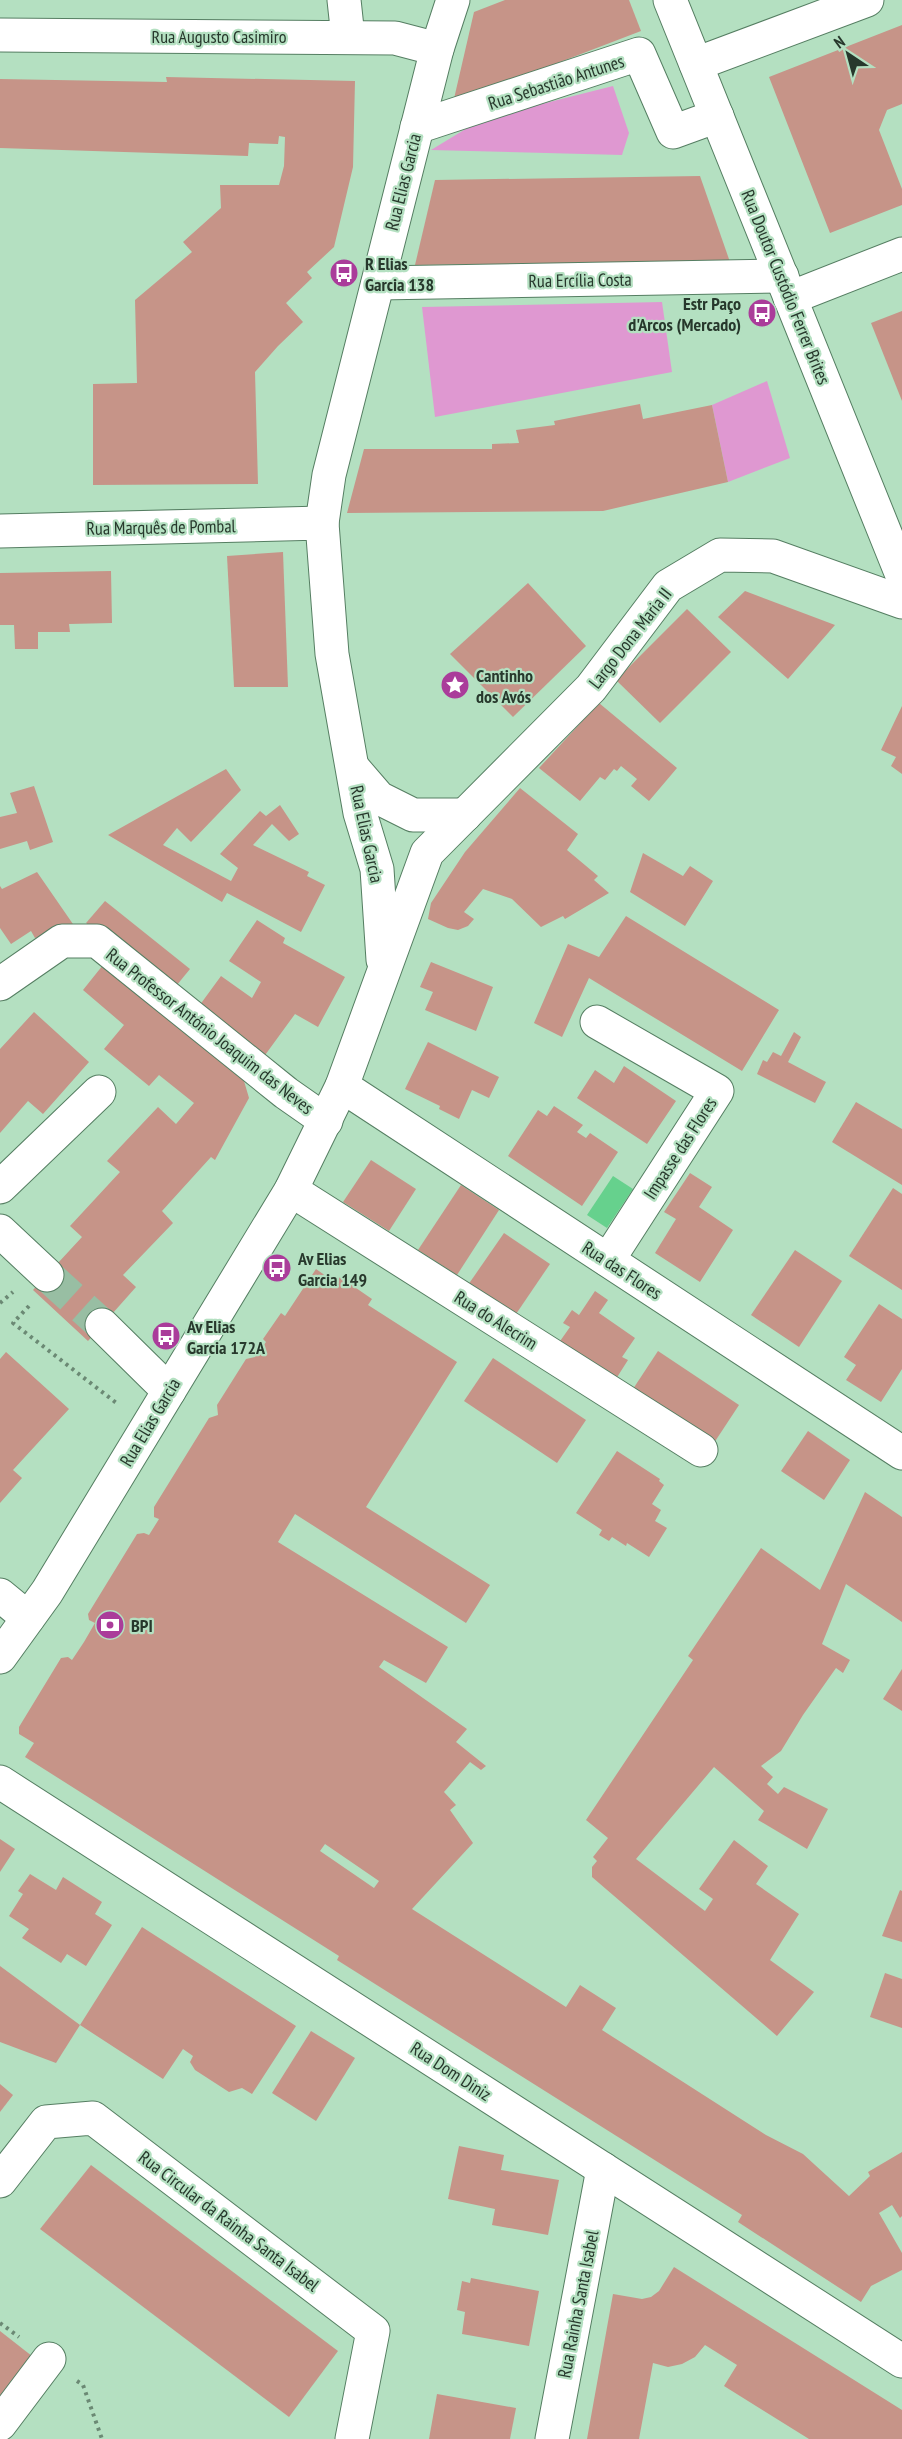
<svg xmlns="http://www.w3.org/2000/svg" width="902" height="2439" font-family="'PT Sans Narrow',sans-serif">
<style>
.green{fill:#df98d1}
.water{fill:#66d18d}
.building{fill:#c69488;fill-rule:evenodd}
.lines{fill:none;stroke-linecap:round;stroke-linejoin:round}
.street-tunnel{stroke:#98bea3;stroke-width:33;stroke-dasharray:33 16;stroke-linecap:butt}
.street-casing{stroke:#557e62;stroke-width:35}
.secondary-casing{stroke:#557e62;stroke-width:35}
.path{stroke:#6b8974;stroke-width:4;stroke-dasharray:3 4.5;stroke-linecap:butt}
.street{stroke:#fff;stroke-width:33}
.secondary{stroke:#fff;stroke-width:33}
.labels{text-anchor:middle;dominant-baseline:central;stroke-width:4.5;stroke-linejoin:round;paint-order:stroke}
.street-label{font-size:18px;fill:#27382c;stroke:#b4e0c1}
.poi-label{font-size:18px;font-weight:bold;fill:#27382c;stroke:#b4e0c1;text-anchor:start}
</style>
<rect width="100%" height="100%" fill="#b4e0c1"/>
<!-- green -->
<g class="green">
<path d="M613 86 629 133 622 155 431 150 482 119Z"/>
<path d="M662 302 672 372 435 417 422 307Z"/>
<path d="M767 381 790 458 728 482 712 405Z"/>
</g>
<!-- water -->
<path class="water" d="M613 1176 633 1189 607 1228 587 1215Z"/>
<!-- building -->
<g class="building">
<path d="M505 0H629L641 31 453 103 474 12Z"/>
<path d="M902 25V104L887 110 879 130 902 189V205L830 233 769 77Z"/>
<path d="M166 77 355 81 353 167 334 247 307 272 312 278 286 303 303 322 278 346 255 372 258 484 93 485V384L137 383 135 300 192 252 183 242 221 208 220 185H279L284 166 285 137 279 136 278 144 249 143 248 156 0 148V79L167 82Z"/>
<path d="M700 176 730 262 415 265 435 180Z"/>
<path d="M902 311V401L871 323Z"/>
<path d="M640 404 643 419 712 405 728 482 603 511 347 513 364 449H492V444L519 443 516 430 555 425 554 421Z"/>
<path d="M283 552 288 687H234L227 556Z"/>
<path d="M111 571 112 623 69 624 70 632H38V649H15L14 625H0V573Z"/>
<path d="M528 583 586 646 513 717 450 654Z"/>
<path d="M745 591 835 625 788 679 718 617Z"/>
<path d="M687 609 731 652 660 723 616 680Z"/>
<path d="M599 703 677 768 649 801 631 786 637 779 621 766 617 771 614 769 605 780 600 777 580 801 539 768Z"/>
<path d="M902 706V774L891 766 896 757 881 750Z"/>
<path d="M226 769 241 790 191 842 177 828 163 845 231 881 238 868 220 854 260 811 266 816 280 805 299 834 289 841 272 824 253 845 309 872 307 876 325 885 301 932 227 893 222 902 108 835Z"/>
<path d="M34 786 53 842 30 850 27 841 0 849V817L17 813 10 793Z"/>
<path d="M520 788 578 834 567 850 598 876 594 880 609 893 565 919 563 916 541 927 512 899 483 889 464 912 474 919 468 926 458 930 448 928 428 919 431 903 465 852Z"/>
<path d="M643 853 683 876 690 866 713 881 685 926 630 892Z"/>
<path d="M37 872 75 927 35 938 31 931 11 944 0 928V886L2 889Z"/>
<path d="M105 901 190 969 172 991 86 923Z"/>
<path d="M626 916 779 1010 742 1071 589 978 562 1037 534 1023 568 944 599 957Z"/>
<path d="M257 920 285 938 283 943 345 977 318 1027 295 1014 260 1062 194 1013 221 976 252 998 261 982 229 961Z"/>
<path d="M431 962 493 987 476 1031 425 1010 433 992 420 987Z"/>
<path d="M103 965 244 1081 249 1098 215 1160 211 1157 162 1211 173 1223 123 1275 136 1287 88 1341 33 1290 82 1237 70 1226 120 1172 107 1161 158 1107 176 1124 194 1103 159 1075 149 1086 104 1049 124 1025 83 990Z"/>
<path d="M34 1012 89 1062 43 1114 28 1101 0 1133V1049Z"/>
<path d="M794 1032 801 1037 788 1062 826 1082 815 1103 757 1074 763 1060 767 1062 773 1052 781 1056Z"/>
<path d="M428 1042 499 1077 489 1098 472 1090 459 1119 439 1109 440 1106 405 1089Z"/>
<path d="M624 1066 676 1101 647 1144 577 1098 595 1070 614 1083Z"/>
<path d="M856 1102 902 1129V1185L832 1142Z"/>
<path d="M554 1106 583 1125 577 1132 586 1138 590 1133 618 1152 582 1206 508 1156 538 1110 547 1116Z"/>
<path d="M371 1160 416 1189 389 1231 343 1202Z"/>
<path d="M690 1173 712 1187 699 1207 733 1230 700 1282 655 1253 676 1219 664 1212Z"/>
<path d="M461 1185 499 1210 457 1275 418 1250Z"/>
<path d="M893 1188 902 1194V1290L849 1256Z"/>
<path d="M504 1233 550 1264 514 1317 468 1285Z"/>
<path d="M795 1250 842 1281 799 1347 751 1315Z"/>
<path d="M316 1269 336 1283 340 1277 372 1299 368 1305 457 1362 366 1507 490 1585 466 1623 295 1514 278 1542 448 1647 426 1683 384 1660 379 1667 467 1729 456 1742 486 1766 481 1770 470 1762 444 1792 456 1805 450 1810 473 1843 412 1909 566 2007 580 1985 616 2008 602 2030 766 2135 803 2154 849 2196 870 2176 868 2172 902 2152V2216L900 2218 892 2205 879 2213 902 2253V2270L871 2286 861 2302 738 2222 742 2215 337 1960 339 1956 25 1757 34 1743 19 1734V1727L61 1658 68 1657 72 1660 84 1642 95 1623 89 1620 88 1614 137 1534 144 1533 149 1535 159 1519 154 1517V1507L209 1418 218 1415 217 1405 246 1359 255 1357 266 1342 263 1339 281 1313 285 1316ZM325 1844 379 1881 374 1888 320 1851Z"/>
<path d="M595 1291 608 1300 599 1313 635 1338 622 1357 628 1360 614 1382 558 1344 570 1327 563 1323 572 1310 579 1315Z"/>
<path d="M879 1304 902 1319V1369L881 1402 846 1380 856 1365 844 1357Z"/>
<path d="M658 1351 739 1405 712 1446 631 1392Z"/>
<path d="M6 1352 69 1409 13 1470 22 1478 0 1503V1359Z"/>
<path d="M493 1358 586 1420 557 1463 464 1401Z"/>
<path d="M808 1431 850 1460 824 1500 781 1471Z"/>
<path d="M617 1451 660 1479 659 1481 664 1485 652 1504 661 1510 655 1521 667 1528 649 1557 627 1543 626 1546 612 1537 609 1541 599 1535 602 1530 576 1513Z"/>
<path d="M865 1492 902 1517V1622L846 1584 822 1644 850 1660 843 1673 836 1668 803 1715 781 1751 761 1766 773 1777 767 1784 778 1794 784 1787 828 1809 807 1849 758 1820 764 1811 714 1767 636 1859 705 1911 713 1899 699 1889 734 1840 768 1866 756 1884 799 1914 770 1960 814 1992 777 2036 592 1877V1867L597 1861 593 1857 608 1838 586 1820 693 1660 688 1656 761 1548 820 1590Z"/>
<path d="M902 1669V1711L883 1699Z"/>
<path d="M0 1839 15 1849 0 1872Z"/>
<path d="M30 1874 56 1890 63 1877 102 1902 95 1914 112 1925 86 1966 67 1954 61 1963 22 1938 29 1929 9 1916 23 1894 18 1891Z"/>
<path d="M900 1890 902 1891V1942L882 1936Z"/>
<path d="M142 1927 296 2026 252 2094 242 2088 229 2092 195 2070 190 2062 193 2056 183 2049 163 2079 80 2025Z"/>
<path d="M0 1966 80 2025 56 2063 0 2042Z"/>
<path d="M885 1973 902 1979V2028L870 2017Z"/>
<path d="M311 2031 355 2058 316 2121 272 2093Z"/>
<path d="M0 2084 13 2095 0 2112Z"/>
<path d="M459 2146 504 2155 501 2170 559 2180 548 2235 492 2225 495 2209 448 2199Z"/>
<path d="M91 2165 338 2351 289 2417 40 2229Z"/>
<path d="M674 2267 902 2410V2439H809L724 2386 737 2365 705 2345 695 2357 682 2364 668 2367 653 2363 639 2439H587L613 2294 642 2299 651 2297 659 2291Z"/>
<path d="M471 2278 539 2291 529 2346 462 2334 465 2312 457 2310 462 2281 470 2283Z"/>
<path d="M0 2331 37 2360 0 2409Z"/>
<path d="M437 2394 516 2408 510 2439H429Z"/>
</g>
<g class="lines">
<!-- street-tunnel -->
<path class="street-tunnel" d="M47 1275 102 1325"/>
<!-- street casing -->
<g class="street-casing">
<g id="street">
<path d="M344 0 348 37"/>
<path d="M670 0 902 575"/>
<path d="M0 35 395 38 437 49"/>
<path d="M696 64 867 0"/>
<path d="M417 127 639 54 673 132 717 116"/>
<path d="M378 283 782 276"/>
<path d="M790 298 902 254"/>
<path d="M322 523 329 475 437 49 453 0"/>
<path d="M0 984 62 941H97L286 1093 326 1121"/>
<path d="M597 1022 717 1091 608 1260"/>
<path d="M342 1086 902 1453"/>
<path d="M0 1187 99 1092"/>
<path d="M291 1190 701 1450"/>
<path d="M0 1231 47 1275"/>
<path d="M102 1325 169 1391"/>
<path d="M0 1595 28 1618"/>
<path d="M0 1782 902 2361"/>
<path d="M0 2181 46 2122 93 2118 373 2331 352 2439"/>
<path d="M0 2424 49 2359"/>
<path d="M552 2439 603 2169"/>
</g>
</g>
<!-- secondary casing -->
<g class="secondary-casing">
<g id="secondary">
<path d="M0 531 322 523 332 654 360 813 377 869 383 960"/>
<path d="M354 769 379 798 413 815H465"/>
<path d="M0 1657 47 1592 291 1190 342 1086 427 853 591 688 668 586 720 555 773 556 902 602"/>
</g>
</g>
<!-- path -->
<g class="path">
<path d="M0 1303 13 1292"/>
<path d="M29 1306 13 1323 119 1405"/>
<path d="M0 2323 19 2337"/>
<path d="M77 2381 83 2385 102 2439"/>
</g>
<!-- street -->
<use href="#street" class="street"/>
<!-- secondary -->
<use href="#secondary" class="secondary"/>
</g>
<!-- icons -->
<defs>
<g id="bus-disc" transform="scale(1.5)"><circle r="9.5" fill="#aa3c9a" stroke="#b4e0c1"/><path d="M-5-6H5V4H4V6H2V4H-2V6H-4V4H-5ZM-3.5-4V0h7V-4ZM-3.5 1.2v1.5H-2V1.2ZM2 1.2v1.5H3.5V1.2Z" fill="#fff"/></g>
<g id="sight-disc" transform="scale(1.5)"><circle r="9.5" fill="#aa3c9a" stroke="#b4e0c1"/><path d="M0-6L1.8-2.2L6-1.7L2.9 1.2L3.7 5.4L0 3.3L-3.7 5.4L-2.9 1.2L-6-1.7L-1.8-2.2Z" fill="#fff"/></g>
<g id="bank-disc" transform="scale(1.5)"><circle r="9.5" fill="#aa3c9a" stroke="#b4e0c1"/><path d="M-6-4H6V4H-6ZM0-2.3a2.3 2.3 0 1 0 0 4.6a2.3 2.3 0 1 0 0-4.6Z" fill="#fff"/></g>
</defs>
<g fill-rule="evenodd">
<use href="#bus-disc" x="344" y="273"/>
<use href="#bus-disc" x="762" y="313"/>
<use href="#sight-disc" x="455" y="685"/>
<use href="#bus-disc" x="277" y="1268"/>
<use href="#bus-disc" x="166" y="1336"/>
<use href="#bank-disc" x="110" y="1625"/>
</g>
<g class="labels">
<!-- street labels -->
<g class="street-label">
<text x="219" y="36">Rua Augusto Casimiro</text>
<text transform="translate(556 82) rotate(-18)">Rua Sebastião Antunes</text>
<text transform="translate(403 182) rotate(-76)">Rua Elias Garcia</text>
<text transform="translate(580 280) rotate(-1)">Rua Ercília Costa</text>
<text transform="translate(786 287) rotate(68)">Rua Doutor Custódio Ferrer Brites</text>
<text transform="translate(161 527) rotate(-1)">Rua Marquês de Pombal</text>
<text transform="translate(630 638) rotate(-52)">Largo Dona Maria II</text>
<text transform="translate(367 834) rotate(78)">Rua Elias Garcia</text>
<text transform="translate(210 1031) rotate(38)">Rua Professor António Joaquim das Neves</text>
<text transform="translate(680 1148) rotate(-57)">Impasse das Flores</text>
<text transform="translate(622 1270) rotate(33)">Rua das Flores</text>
<text transform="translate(496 1320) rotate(32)">Rua do Alecrim</text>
<text transform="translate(150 1422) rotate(-59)">Rua Elias Garcia</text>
<text transform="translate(451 2071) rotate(33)">Rua Dom Diniz</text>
<text transform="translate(229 2221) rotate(37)">Rua Circular da Rainha Santa Isabel</text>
<text transform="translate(578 2304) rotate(-79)">Rua Rainha Santa Isabel</text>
</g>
<!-- poi labels -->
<g class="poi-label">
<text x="365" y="263">R Elias<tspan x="365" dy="21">Garcia 138</tspan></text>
<text x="741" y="303" text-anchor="end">Estr Paço<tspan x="741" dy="21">d'Arcos (Mercado)</tspan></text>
<text x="476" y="675">Cantinho<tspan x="476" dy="21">dos Avós</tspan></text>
<text x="298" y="1258">Av Elias<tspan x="298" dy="21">Garcia 149</tspan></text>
<text x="187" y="1326">Av Elias<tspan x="187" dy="21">Garcia 172A</tspan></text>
<text x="131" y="1625">BPI</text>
</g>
</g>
<!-- north arrow -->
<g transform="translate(848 54) rotate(324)" stroke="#b4e0c1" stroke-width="4.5" paint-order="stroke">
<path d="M0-4.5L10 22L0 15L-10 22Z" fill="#27382c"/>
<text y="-9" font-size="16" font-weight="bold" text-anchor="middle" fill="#27382c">N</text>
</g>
</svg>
